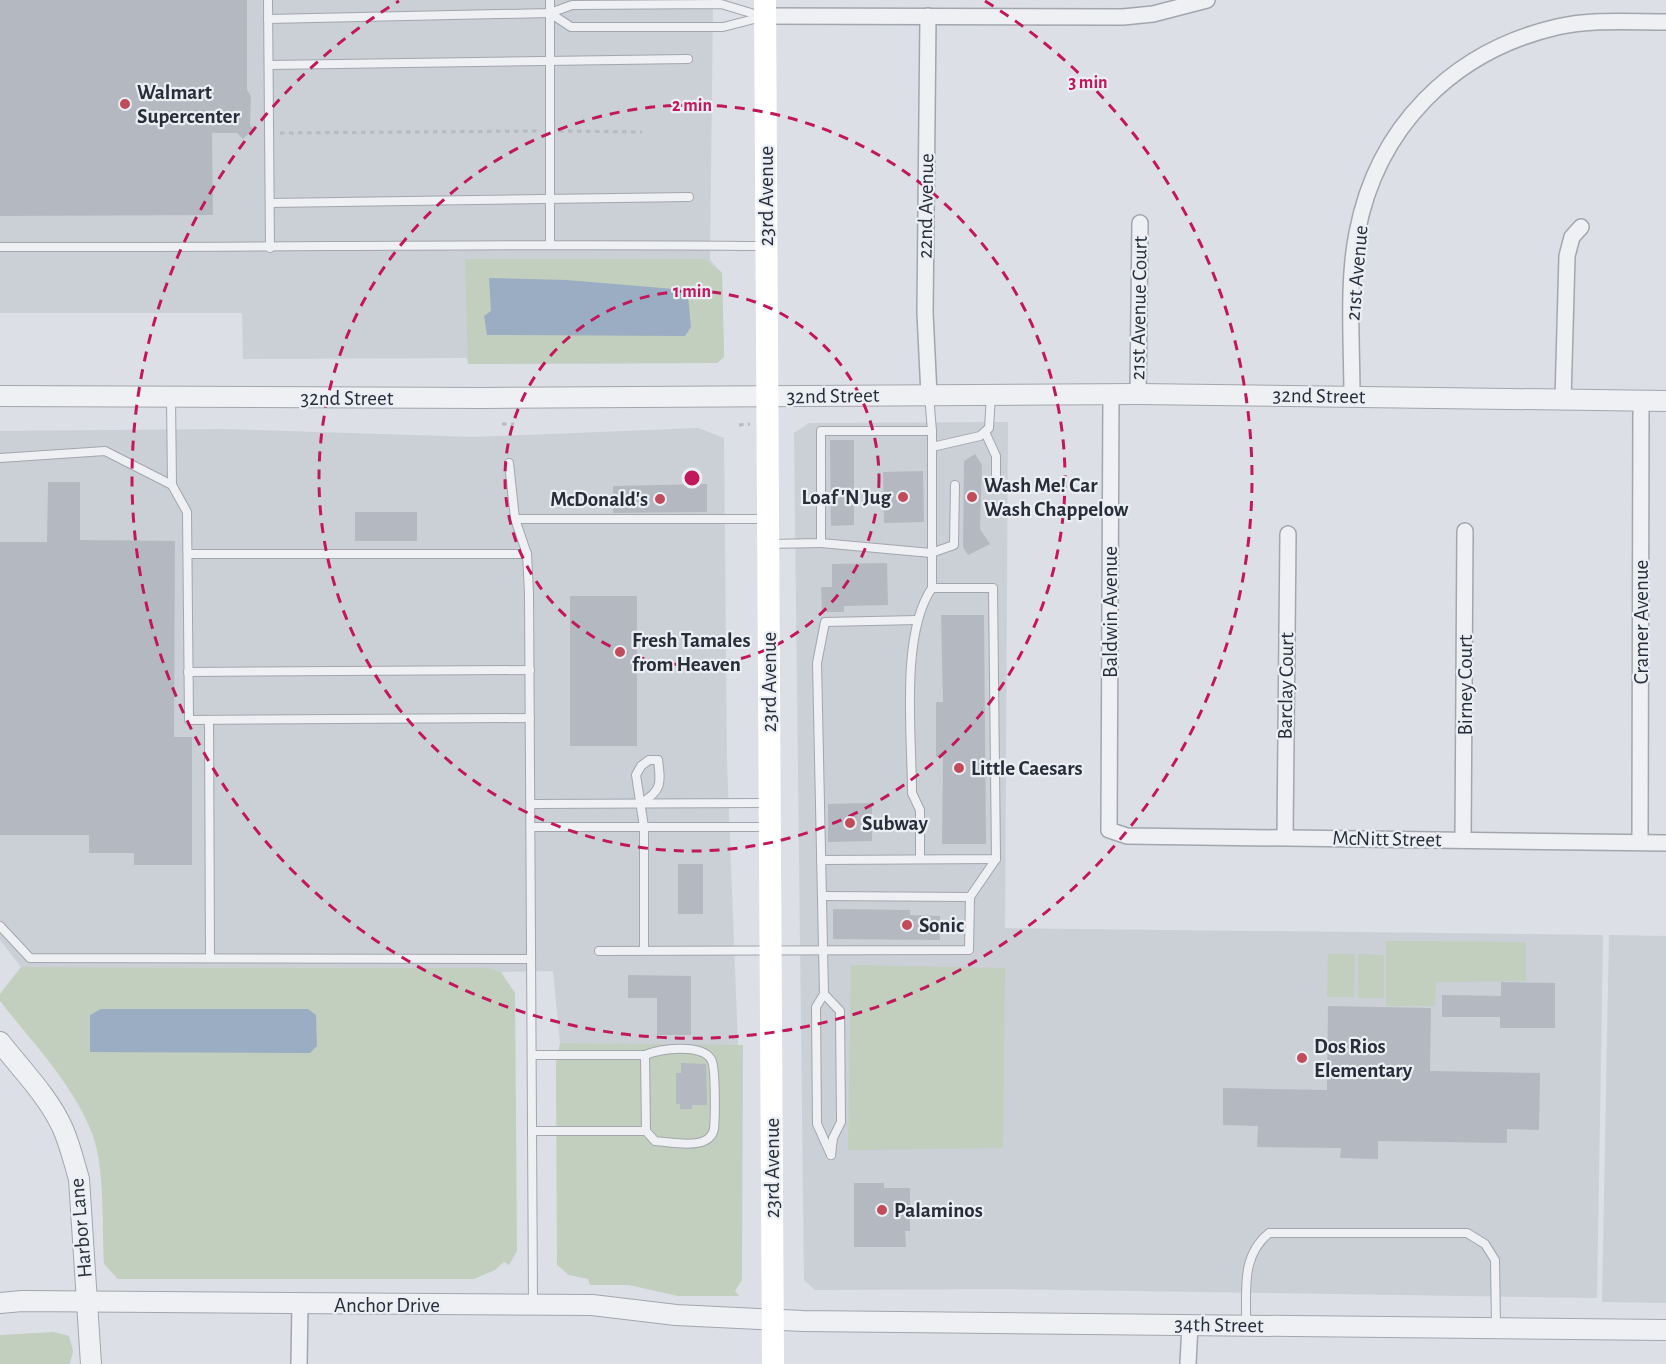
<svg xmlns="http://www.w3.org/2000/svg" width="1666" height="1364" font-family="'Alegreya Sans',sans-serif">
<style>
.built{fill:#cbcfd6}
.green{fill:#c2cebe}
.water{fill:#9aadc2}
.building{fill:#b4b9c1}
.lines{fill:none;stroke-linecap:round;stroke-linejoin:round}
.service-casing{stroke:#a2a6ae;stroke-width:10}
.minor-casing{stroke:#a2a6ae;stroke-width:18}
.tertiary-casing{stroke:#a2a6ae;stroke-width:22}
.path{stroke:#b7bac0;stroke-width:3;stroke-dasharray:4.5 4.5;stroke-linecap:butt}
.service{stroke:#eff0f4;stroke-width:8}
.minor{stroke:#eff0f4;stroke-width:15}
.tertiary{stroke:#eff0f4;stroke-width:20}
.secondary{stroke:#fff;stroke-width:22}
.ring{fill:none;stroke:#c2185b;stroke-width:3;stroke-dasharray:10 8}
.poi-dot{fill:#c04b5a;stroke:#ebeef3;stroke-width:2}
.labels{text-anchor:middle;dominant-baseline:central;stroke-width:4.5;stroke-linejoin:round;paint-order:stroke}
.poi-label{font-size:21px;font-weight:bold;fill:#272e3a;stroke:#ebeef3;text-anchor:start}
.street-label{font-size:21px;fill:#272e3a;stroke:#ebeef3}
.centre{fill:#c2185b;stroke:#ebeef3;stroke-width:3}
.ring-label{font-size:18px;text-anchor:middle;font-weight:bold;fill:#c2185b;stroke:#ebeef3;stroke-width:4.5;stroke-linejoin:round;paint-order:stroke}
</style>
<rect width="100%" height="100%" fill="#dcdfe5"/>
<!-- built -->
<g class="built">
<path d="M0 0H713L710 260 722 273 724 357 717 363 468 364 467 358 243 359 242 313H0Z"/>
<path d="M1008 422 1005 928 1603 935 1597 1298 1001 1289 815 1290 804 1280 794 433 809 423Z"/>
<path d="M698 428 724 438 727 763 738 1046 560 1043 553 971 501 972 490 968 21 967 0 940V431L222 429 474 437Z"/>
<path d="M1609 935 1666 936V1303L1602 1302Z"/>
</g>
<!-- green -->
<g class="green">
<path d="M465 259H704L722 273 724 357 717 363 468 364Z"/>
<path d="M1386 941 1526 942V981L1436 982 1435 1006H1386Z"/>
<path d="M1328 954H1355L1354 997H1327Z"/>
<path d="M1358 954 1384 955V998H1358Z"/>
<path d="M851 965 1005 968 1003 1148 848 1150Z"/>
<path d="M21 967 490 968 501 972 515 993 517 1251 509 1265 504 1262 495 1270 474 1279H118L104 1264C102 1228 105 1170 93 1136 75 1086 32 1042 0 1001V994Z"/>
<path d="M560 1043 743 1045 742 1280 735 1291 739 1296H678L629 1285H590L588 1279 569 1275 557 1265 556 1063Z"/>
<path d="M54 1332 69 1336 73 1351 70 1364H0V1335Z"/>
</g>
<!-- water -->
<g class="water">
<path d="M489 278 567 280 674 289 688 296 691 327 685 336 487 335 484 316 491 311Z"/>
<path d="M101 1009H308L316 1015 317 1046 310 1053 90 1052V1015Z"/>
</g>
<!-- building -->
<g class="building">
<path d="M0 0H247V90L251 96 250 125 253 129 243 139 237 133H212L213 215 0 216Z"/>
<path d="M830 440H854V525L831 526Z"/>
<path d="M975 454 982 465 980 529 990 544 968 555 963 547 964 461Z"/>
<path d="M923 471 924 522 884 523 883 472Z"/>
<path d="M48 482H80V540L175 541 174 737H192V865H134V853H89V835H0V542H47Z"/>
<path d="M707 484V512L613 513V486Z"/>
<rect x="355" y="512" width="62" height="29"/>
<path d="M887 563 888 605 844 606V612H822L821 587H832V564Z"/>
<rect x="570" y="596" width="67" height="150"/>
<path d="M941 615H984L986 844H942L943 757H936V702H943Z"/>
<path d="M872 803V841L828 842V804Z"/>
<rect x="678" y="864" width="25" height="50"/>
<path d="M833 909 910 910V915L940 916V940L833 939Z"/>
<path d="M628 975 691 976V1035H657V998H628Z"/>
<path d="M1501 982 1555 983V1028H1500V1017H1442V995L1501 996Z"/>
<path d="M1328 1006 1431 1008 1430 1071 1540 1073 1539 1130 1507 1129V1143L1378 1141V1159L1340 1158 1341 1148 1257 1147 1258 1126 1223 1125V1088L1327 1090Z"/>
<path d="M681 1063 706 1064 707 1105H692V1109H680V1104H676V1073H681Z"/>
<path d="M854 1183H884V1188H910V1231H905L906 1247H854Z"/>
</g>
<g class="lines">
<!-- service casing -->
<g class="service-casing">
<g id="service">
<path d="M268 0 270 248"/>
<path d="M550 13 571 27H723L762 17"/>
<path d="M268 19 550 13 572 5 721 4 761 16"/>
<path d="M269 65 688 59"/>
<path d="M270 203 689 197"/>
<path d="M550 244V0"/>
<path d="M0 247C255 248 510 243 765 246"/>
<path d="M171 398 172 485 187 512 189 720 530 718"/>
<path d="M985 432 996 456V484"/>
<path d="M932 447 980 436 989 428 991 395"/>
<path d="M0 458 105 451 172 485"/>
<path d="M509 463 515 519 527 554 529 593 533 1305"/>
<path d="M515 519H766"/>
<path d="M821 543 931 553 954 545 955 485"/>
<path d="M769 544 821 543V431H932"/>
<path d="M188 554H527"/>
<path d="M188 672 530 670"/>
<path d="M209 720 210 958"/>
<path d="M641 803C662 791 661 783 658 760H649L641 766 636 775 644 827V950"/>
<path d="M531 804 768 803"/>
<path d="M531 827H768"/>
<path d="M920 859V810L912 793C912 736 900 634 932 588V431L929 395"/>
<path d="M821 860 996 859 993 588H932"/>
<path d="M970 897 996 859"/>
<path d="M0 926 30 958 531 959"/>
<path d="M599 951 969 950 970 897 822 896"/>
<path d="M824 994 840 1011 841 1122 833 1138 831 1155"/>
<path d="M532 1055H645L646 1131H532"/>
<path d="M645 1055C660 1049 700 1043 711 1059 716 1066 715 1118 714 1129 713 1133 710 1138 706 1140 695 1147 669 1142 655 1141L646 1131"/>
<path d="M831 1155 817 1124 816 1007 824 994 817 663 825 622 917 620"/>
<path d="M1246 1326C1247 1291 1240 1257 1269 1233H1467L1485 1244 1495 1260 1496 1327"/>
</g>
</g>
<!-- minor casing -->
<g class="minor-casing">
<g id="minor">
<path d="M764 16 1123 17 1153 14 1207 0"/>
<path d="M928 16 925 313 929 395"/>
<path d="M1111 394 1109 830 1127 836 1666 843"/>
<path d="M1138 394 1140 223"/>
<path d="M1352 397C1352 346 1347 282 1357 233 1377 127 1453 51 1557 27 1592 19 1630 22 1666 22"/>
<path d="M1563 400 1567 256 1572 237 1581 227"/>
<path d="M1285 837 1288 534"/>
<path d="M1463 840 1465 531"/>
<path d="M1640 842 1641 401"/>
<path d="M299 1364 300 1304"/>
<path d="M1188 1364 1190 1325"/>
</g>
</g>
<!-- tertiary casing -->
<g class="tertiary-casing">
<g id="tertiary">
<path d="M0 396 483 398 1138 394 1666 401"/>
<path d="M0 1042C21 1069 49 1097 63 1129 70 1145 74 1162 79 1179L91 1364"/>
<path d="M0 1303 22 1301 592 1305 676 1315 803 1321 1666 1330"/>
</g>
</g>
<!-- path -->
<g class="path">
<path d="M559 131 642 132"/>
<path d="M280 133 540 131"/>
<path d="M502 424H514"/>
<path d="M739 425 750 424"/>
</g>
<!-- service -->
<use href="#service" class="service"/>
<!-- minor -->
<use href="#minor" class="minor"/>
<!-- tertiary -->
<use href="#tertiary" class="tertiary"/>
<!-- secondary -->
<path class="secondary" d="M765 0 773 1364"/>
</g>
<!-- distance rings -->
<g class="ring">
<circle cx="692" cy="478" r="187"/>
<circle cx="692" cy="478" r="373"/>
<path d="M985 1A560 560 0 1 1 399 1"/>
</g>
<!-- markers -->
<g class="poi-dot">
<circle cx="125" cy="104" r="6"/>
<circle cx="903" cy="497" r="6"/>
<circle cx="972" cy="497" r="6"/>
<circle cx="660" cy="499" r="6"/>
<circle cx="620" cy="652" r="6"/>
<circle cx="959" cy="768" r="6"/>
<circle cx="850" cy="823" r="6"/>
<circle cx="907" cy="925" r="6"/>
<circle cx="1302" cy="1058" r="6"/>
<circle cx="882" cy="1210" r="6"/>
</g>
<g class="labels">
<!-- poi labels -->
<g class="poi-label">
<text x="137" y="92">Walmart<tspan x="137" dy="24">Supercenter</tspan></text>
<text x="984" y="485">Wash Me! Car<tspan x="984" dy="24">Wash Chappelow</tspan></text>
<text x="891" y="497" text-anchor="end">Loaf 'N Jug</text>
<text x="648" y="499" text-anchor="end">McDonald's</text>
<text x="632" y="640">Fresh Tamales<tspan x="632" dy="24">from Heaven</tspan></text>
<text x="971" y="768">Little Caesars</text>
<text x="862" y="823">Subway</text>
<text x="919" y="925">Sonic</text>
<text x="1314" y="1046">Dos Rios<tspan x="1314" dy="24">Elementary</tspan></text>
<text x="894" y="1210">Palaminos</text>
</g>
<!-- street labels -->
<g class="street-label">
<text transform="translate(766 196) rotate(-90)">23rd Avenue</text>
<text transform="translate(926 206) rotate(-89)">22nd Avenue</text>
<text transform="translate(1357 273) rotate(-85)">21st Avenue</text>
<text transform="translate(1139 308) rotate(-89)">21st Avenue Court</text>
<text transform="translate(833 396) rotate(-1)">32nd Street</text>
<text transform="translate(1319 396) rotate(1)">32nd Street</text>
<text x="347" y="398">32nd Street</text>
<text transform="translate(1110 612) rotate(-90)">Baldwin Avenue</text>
<text transform="translate(1641 622) rotate(-90)">Cramer Avenue</text>
<text transform="translate(769 682) rotate(-90)">23rd Avenue</text>
<text transform="translate(1465 685) rotate(-90)">Birney Court</text>
<text transform="translate(1286 686) rotate(-89)">Barclay Court</text>
<text transform="translate(1387 839) rotate(1)">McNitt Street</text>
<text transform="translate(772 1168) rotate(-90)">23rd Avenue</text>
<text transform="translate(81 1228) rotate(-95)">Harbor Lane</text>
<text x="387" y="1305">Anchor Drive</text>
<text transform="translate(1219 1325) rotate(1)">34th Street</text>
</g>
</g>
<circle cx="692" cy="478" r="9" class="centre"/>
<g class="ring-label">
<text x="1088" y="88">3 min</text>
<text x="692" y="111">2 min</text>
<text x="692" y="297">1 min</text>
</g>
</svg>
